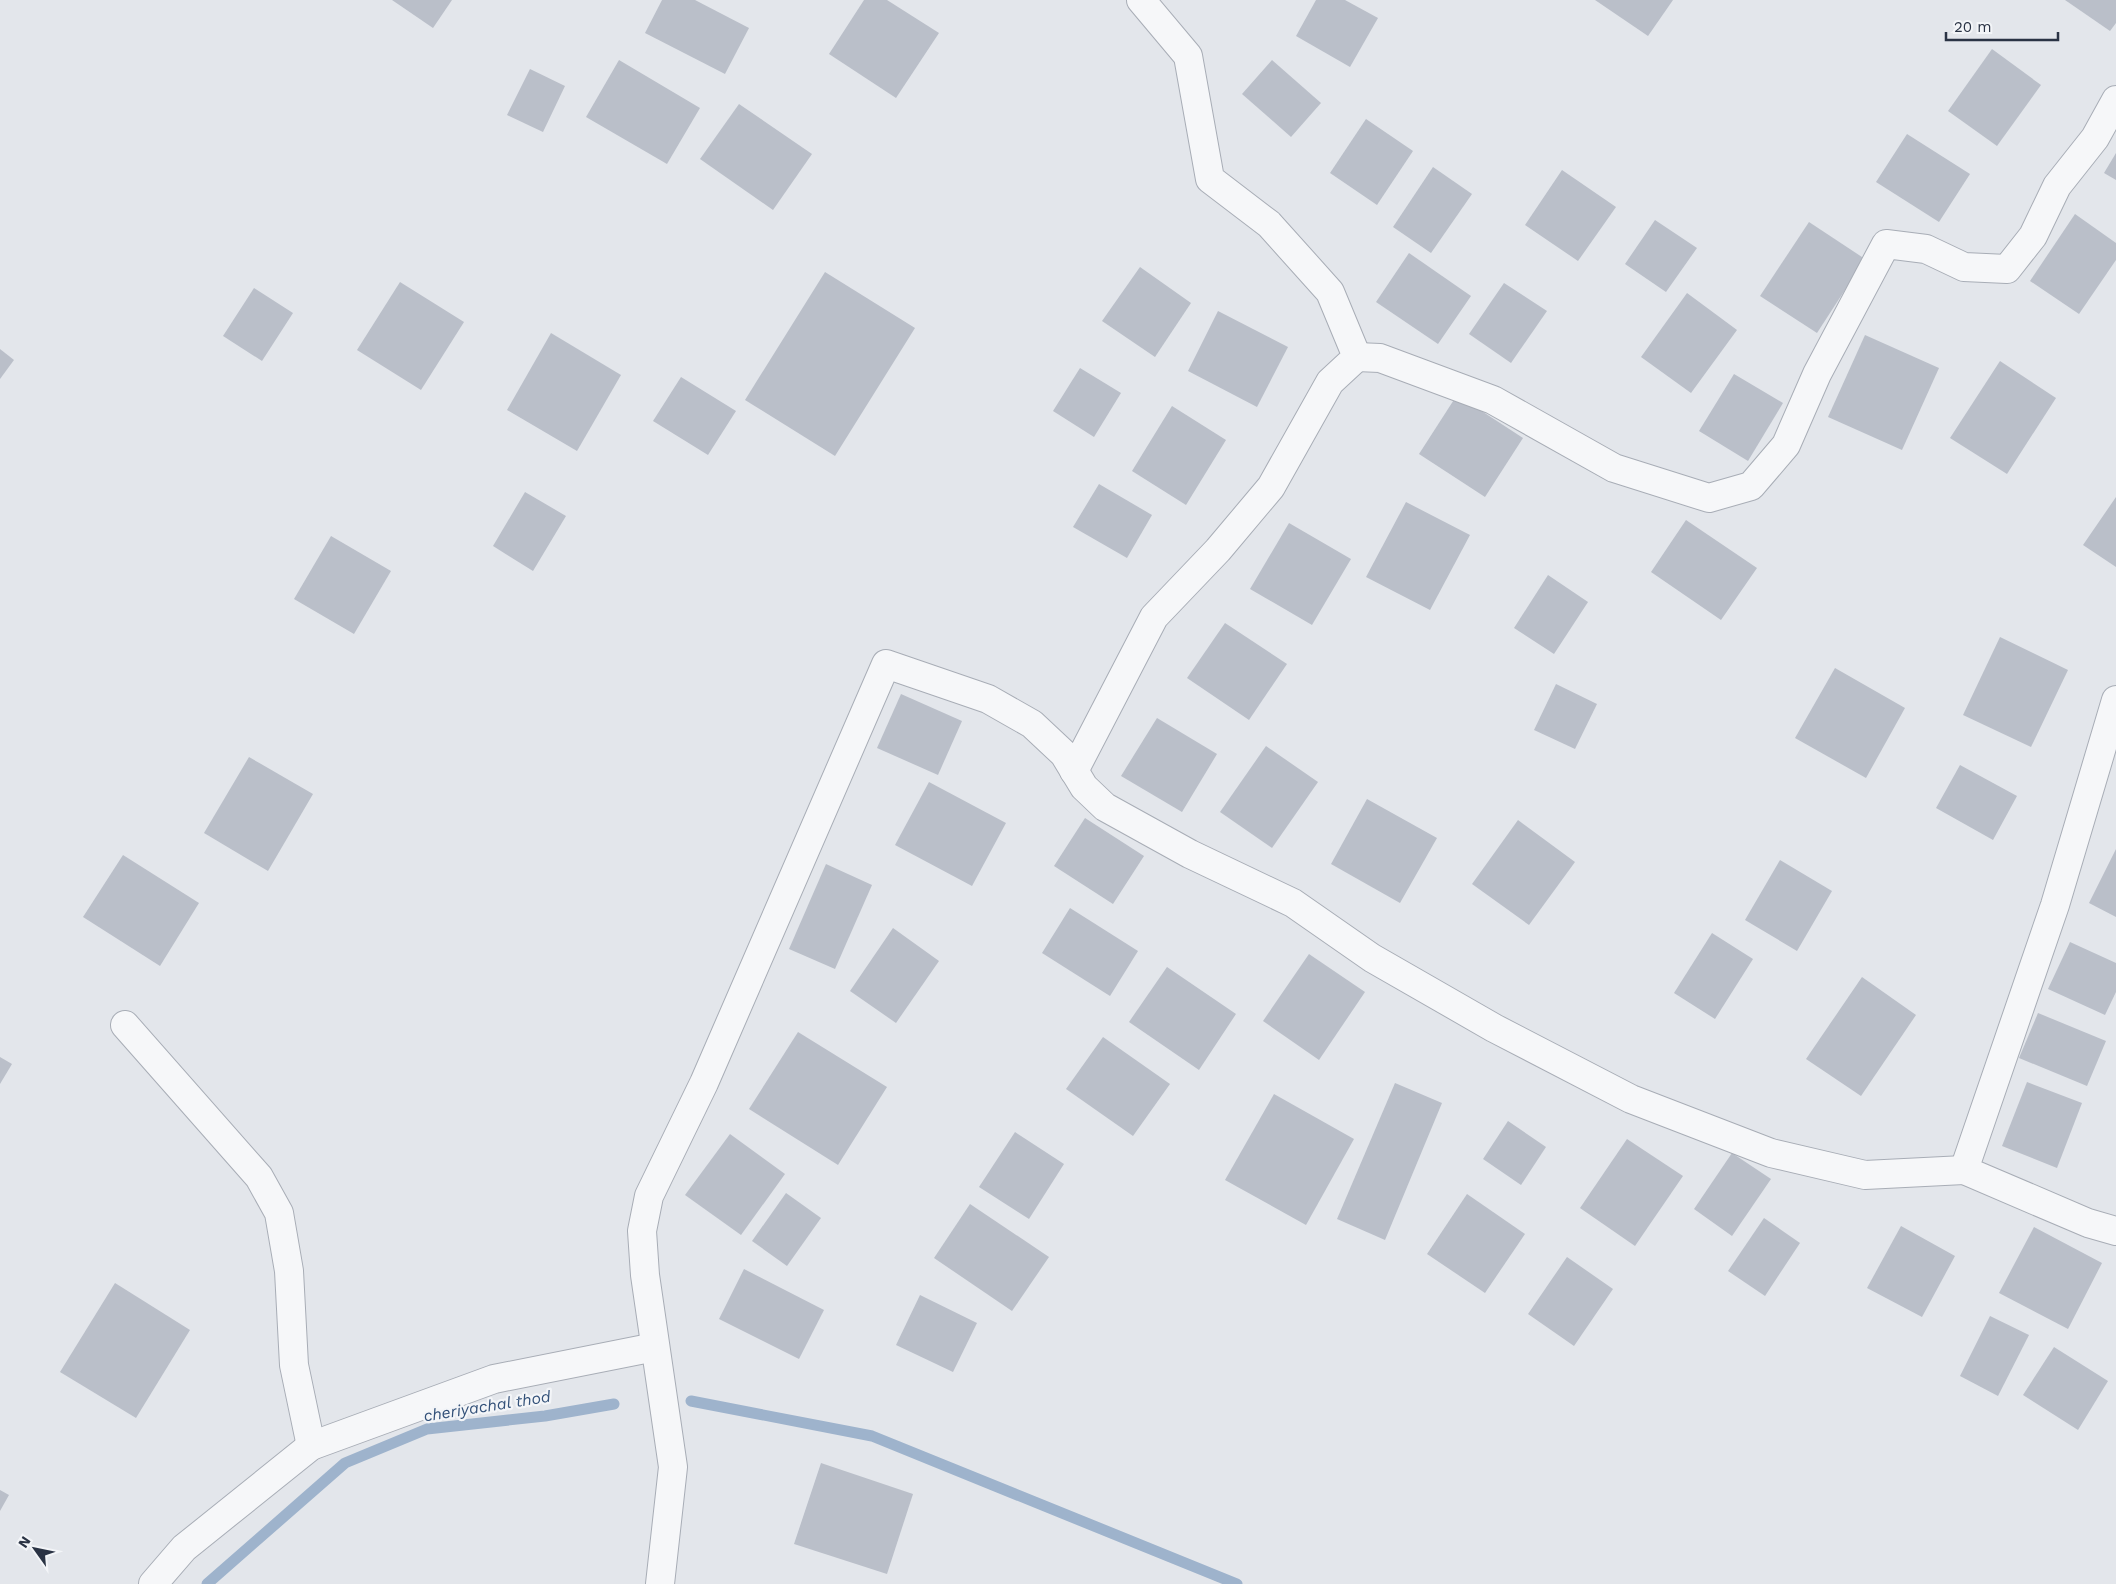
<svg xmlns="http://www.w3.org/2000/svg" width="2116" height="1584" font-family="'Work Sans',sans-serif">
<style>
.lines{fill:none;stroke-linecap:round;stroke-linejoin:round}
.stream{stroke:#9eb3cc;stroke-width:11}
.building{fill:#babfc9}
.street-casing{stroke:#a8adb6;stroke-width:30}
.street{stroke:#f6f7f9;stroke-width:28}
.labels{text-anchor:middle;dominant-baseline:central;stroke-width:4.5;stroke-linejoin:round;paint-order:stroke}
.water-label{font-size:16px;font-style:italic;fill:#335179;stroke:#f3f5f8}
</style>
<rect width="100%" height="100%" fill="#e3e6eb"/>
<g class="lines">
<!-- stream -->
<g class="stream">
<path d="M691 1401 872 1436 1237 1584"/>
<path d="M207 1584 345 1463 427 1429 545 1416 614 1404"/>
</g>
</g>
<!-- building -->
<g class="building">
<path d="M392 0H452L433 28Z"/>
<path d="M662 0H695L749 28 725 74 645 33Z"/>
<path d="M864 0H887L939 33 896 98 829 54Z"/>
<path d="M1316 0H1345L1378 18 1350 67 1296 36Z"/>
<path d="M1595 0H1673L1648 36Z"/>
<path d="M2065 0H2116V23L2110 31Z"/>
<path d="M1992 49 2041 85 1997 146 1948 111Z"/>
<path d="M619 60 700 108 667 164 586 117Z"/>
<path d="M1272 60 1321 103 1291 137 1242 94Z"/>
<path d="M530 69 565 86 543 132 507 115Z"/>
<path d="M739 104 812 154 773 210 700 159Z"/>
<path d="M1366 119 1413 151 1377 205 1330 173Z"/>
<path d="M1907 134 1970 174 1939 222 1876 182Z"/>
<path d="M2116 153V180L2104 173Z"/>
<path d="M1433 167 1472 194 1431 253 1393 227Z"/>
<path d="M1562 170 1616 207 1578 261 1525 225Z"/>
<path d="M2075 214 2116 243V260L2079 314 2030 281Z"/>
<path d="M1655 220 1697 248 1666 292 1625 264Z"/>
<path d="M1809 222 1865 259 1817 333 1760 296Z"/>
<path d="M1409 253 1471 296 1438 344 1376 302Z"/>
<path d="M1140 267 1191 303 1155 357 1102 321Z"/>
<path d="M825 272 915 328 835 456 745 400Z"/>
<path d="M400 282 464 322 421 390 357 350Z"/>
<path d="M1504 283 1547 311 1511 363 1469 334Z"/>
<path d="M254 288 293 313 262 361 223 336Z"/>
<path d="M1687 293 1737 330 1691 393 1641 357Z"/>
<path d="M1218 311 1288 347 1257 407 1188 371Z"/>
<path d="M551 333 621 375 577 451 507 410Z"/>
<path d="M1865 335 1939 368 1902 450 1828 417Z"/>
<path d="M0 349 14 360 0 379Z"/>
<path d="M2000 361 2056 398 2007 474 1950 438Z"/>
<path d="M1080 368 1121 393 1094 437 1053 411Z"/>
<path d="M1734 374 1783 403 1748 461 1699 431Z"/>
<path d="M681 377 736 411 708 455 653 421Z"/>
<path d="M1457 395 1523 438 1485 497 1419 454Z"/>
<path d="M1172 406 1226 440 1186 505 1132 471Z"/>
<path d="M1099 484 1152 515 1127 558 1073 527Z"/>
<path d="M525 492 566 516 533 571 493 546Z"/>
<path d="M2116 497V567L2083 545Z"/>
<path d="M1406 502 1470 535 1430 610 1366 577Z"/>
<path d="M1686 520 1757 568 1721 620 1651 572Z"/>
<path d="M1289 523 1351 559 1312 625 1250 589Z"/>
<path d="M331 536 391 571 354 634 294 599Z"/>
<path d="M1548 575 1588 602 1554 654 1514 628Z"/>
<path d="M1225 623 1287 664 1249 720 1187 678Z"/>
<path d="M2000 637 2068 670 2031 747 1963 715Z"/>
<path d="M1835 668 1905 708 1866 778 1795 738Z"/>
<path d="M1556 684 1597 704 1575 749 1534 730Z"/>
<path d="M901 694 962 721 938 775 877 748Z"/>
<path d="M1157 718 1217 754 1182 812 1121 776Z"/>
<path d="M1266 746 1318 782 1272 848 1220 812Z"/>
<path d="M249 757 313 794 268 871 204 833Z"/>
<path d="M1960 765 2017 796 1993 840 1936 808Z"/>
<path d="M929 782 1006 823 972 886 895 845Z"/>
<path d="M1367 799 1437 838 1400 903 1331 864Z"/>
<path d="M1085 818 1144 856 1113 904 1054 866Z"/>
<path d="M1518 820 1575 862 1529 925 1472 884Z"/>
<path d="M2116 849V917L2089 903Z"/>
<path d="M123 855 199 903 160 966 83 917Z"/>
<path d="M1780 860 1832 891 1797 951 1745 920Z"/>
<path d="M826 864 872 885 835 969 789 949Z"/>
<path d="M1070 908 1138 951 1110 996 1042 953Z"/>
<path d="M893 928 939 961 896 1023 850 991Z"/>
<path d="M1712 933 1753 959 1715 1019 1674 993Z"/>
<path d="M2070 942 2116 963V992L2105 1015 2048 989Z"/>
<path d="M1309 954 1365 992 1319 1060 1263 1021Z"/>
<path d="M1167 967 1236 1014 1199 1070 1129 1022Z"/>
<path d="M1862 977 1916 1015 1861 1096 1806 1059Z"/>
<path d="M2038 1013 2106 1041 2087 1086 2019 1058Z"/>
<path d="M798 1032 887 1087 838 1165 749 1109Z"/>
<path d="M1103 1037 1170 1084 1133 1136 1066 1089Z"/>
<path d="M0 1057 12 1064 0 1084Z"/>
<path d="M2027 1082 2082 1103 2057 1168 2002 1146Z"/>
<path d="M1395 1083 1442 1103 1385 1240 1337 1219Z"/>
<path d="M1274 1094 1354 1139 1306 1225 1225 1180Z"/>
<path d="M1508 1121 1546 1147 1521 1185 1483 1159Z"/>
<path d="M1015 1132 1064 1164 1029 1219 979 1187Z"/>
<path d="M730 1134 785 1174 741 1235 685 1195Z"/>
<path d="M1627 1139 1683 1176 1635 1246 1580 1208Z"/>
<path d="M1732 1153 1771 1179 1732 1236 1694 1209Z"/>
<path d="M786 1193 821 1218 787 1266 752 1241Z"/>
<path d="M1467 1194 1525 1234 1485 1293 1427 1254Z"/>
<path d="M970 1204 1049 1257 1012 1311 934 1258Z"/>
<path d="M1764 1218 1800 1243 1765 1296 1728 1271Z"/>
<path d="M1901 1226 1955 1256 1922 1317 1867 1288Z"/>
<path d="M2034 1227 2102 1263 2068 1329 1999 1293Z"/>
<path d="M1567 1257 1613 1289 1574 1346 1528 1314Z"/>
<path d="M744 1269 824 1310 799 1359 719 1319Z"/>
<path d="M115 1283 190 1330 136 1418 60 1372Z"/>
<path d="M920 1295 977 1323 953 1372 896 1345Z"/>
<path d="M1990 1316 2029 1335 1998 1396 1960 1376Z"/>
<path d="M2054 1347 2108 1381 2078 1430 2023 1395Z"/>
<path d="M821 1463 913 1494 887 1574 794 1544Z"/>
<path d="M0 1490 9 1495 0 1511Z"/>
</g>
<g class="lines">
<!-- street casing -->
<g class="street-casing">
<g id="street">
<path d="M1357 357 1380 358 1493 400 1614 468 1709 498 1751 486 1786 445 1817 374 1886 244 1926 249 1964 267 2007 269 2033 236 2057 186 2095 138 2116 100"/>
<path d="M2116 700 2055 905 1964 1170 2088 1223 2116 1231"/>
<path d="M1074 771 1154 617 1218 550 1271 487 1330 382 1357 357 1330 292 1269 224 1210 179 1188 56 1141 0"/>
<path d="M125 1025 259 1177 279 1213 289 1271 294 1365 311 1446"/>
<path d="M153 1584 184 1548 311 1446 494 1379 655 1347"/>
<path d="M660 1584 673 1467 645 1275 642 1231 649 1196 704 1083 886 664 988 699 1032 724 1064 754 1084 787 1105 807 1190 854 1293 903 1372 958 1494 1028 1631 1099 1771 1153 1865 1175 1964 1170"/>
</g>
</g>
<!-- street -->
<use href="#street" class="street"/>
</g>
<g class="labels">
<!-- water labels -->
<g class="water-label">
<text transform="translate(487 1406) rotate(-9)">cheriyachal thod</text>
</g>
</g>
<!-- north arrow -->
<g transform="translate(35 1549) rotate(303)" stroke="#f3f5f8" stroke-width="4" paint-order="stroke">
<path d="M0-4L9 19L0 12L-9 19Z" fill="#2a3344"/>
<text y="-8" font-size="14" font-weight="bold" text-anchor="middle" fill="#2a3344">N</text>
</g>
<!-- scale -->
<path d="M1946 32v8h112v-8" fill="none" stroke="#2a3344" stroke-width="2.5"/>
<text x="1954" y="32" font-size="15" fill="#2a3344" stroke="#f3f5f8" stroke-width="4" paint-order="stroke">20 m</text>
</svg>
